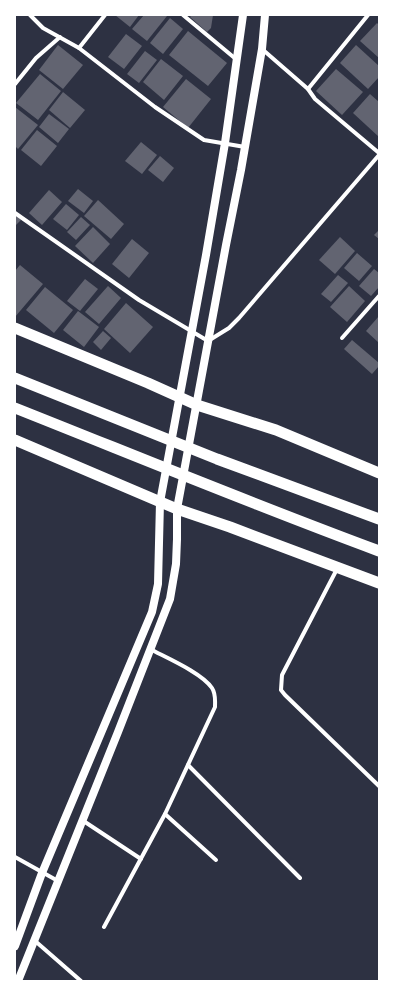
<svg xmlns="http://www.w3.org/2000/svg" width="394" height="996" font-family="'Open Sans',sans-serif">
<style>
.building{fill:#626471}
.lines{fill:none;stroke-linecap:round;stroke-linejoin:round}
.minor{stroke:#fff;stroke-width:4}
.secondary{stroke:#fff;stroke-width:8}
.trunk{stroke:#fff;stroke-width:11}
</style>
<rect width="100%" height="100%" fill="#2d3142"/>
<!-- building -->
<g class="building">
<path d="M115 15H139L130 27Z"/>
<path d="M144 15H165L167 16 147 41 132 29Z"/>
<path d="M192 15H213L211 28 207 32 190 17Z"/>
<path d="M170 18 183 29 163 54 150 43Z"/>
<path d="M377 23 379 25V58L360 41Z"/>
<path d="M188 31 227 63 208 86 169 55Z"/>
<path d="M126 34 142 46 124 69 108 57Z"/>
<path d="M58 45 83 65 63 89 39 70Z"/>
<path d="M356 45 379 66V77L368 89 340 63Z"/>
<path d="M145 51 157 60 139 83 127 74Z"/>
<path d="M161 59 183 76 164 100 143 82Z"/>
<path d="M336 69 363 92 342 115 316 91Z"/>
<path d="M40 74 61 91 38 120 16 103Z"/>
<path d="M186 79 211 99 188 128 163 107Z"/>
<path d="M63 92 85 110 70 128 49 110Z"/>
<path d="M370 94 379 102V137L353 113Z"/>
<path d="M15 107 38 125 18 149 15 146Z"/>
<path d="M49 114 69 129 58 143 39 127Z"/>
<path d="M37 130 57 146 41 166 21 150Z"/>
<path d="M141 142 157 155 142 174 125 161Z"/>
<path d="M160 156 174 168 163 182 148 170Z"/>
<path d="M78 189 93 201 84 213 68 201Z"/>
<path d="M49 190 62 202 42 225 29 213Z"/>
<path d="M98 200 124 224 111 239 84 216Z"/>
<path d="M66 204 79 215 67 230 53 219Z"/>
<path d="M15 215 21 220 15 226Z"/>
<path d="M81 217 90 225 76 240 67 232Z"/>
<path d="M93 227 110 244 93 263 75 246Z"/>
<path d="M379 230V239L374 235Z"/>
<path d="M340 237 355 251 335 274 319 260Z"/>
<path d="M132 239 149 253 129 278 112 264Z"/>
<path d="M357 253 372 266 359 281 344 268Z"/>
<path d="M20 265 43 284 15 317V271Z"/>
<path d="M374 269 379 273V287L371 296 359 286Z"/>
<path d="M338 275 348 283 331 302 321 294Z"/>
<path d="M85 279 98 289 80 311 67 301Z"/>
<path d="M108 286 121 298 99 324 85 312Z"/>
<path d="M349 286 365 301 347 322 330 307Z"/>
<path d="M45 287 73 310 54 333 26 310Z"/>
<path d="M126 303 153 327 130 353 104 329Z"/>
<path d="M78 311 99 327 84 347 63 330Z"/>
<path d="M379 316V343L366 331Z"/>
<path d="M103 331 111 338 101 350 93 342Z"/>
<path d="M352 340 379 363V366L372 374 344 349Z"/>
</g>
<g class="lines">
<!-- minor -->
<g class="minor">
<path d="M30 15 43 28 79 48 155 107 204 140 245 147"/>
<path d="M183 15 237 60"/>
<path d="M79 48 105 15"/>
<path d="M262 49 308 89 315 99 379 153"/>
<path d="M15 84 36 58 60 37"/>
<path d="M308 89 368 15"/>
<path d="M15 213 139 300 208 341 229 328 239 318 379 155"/>
<path d="M342 338 379 296"/>
<path d="M337 569 282 675 281 690 285 695 379 786"/>
<path d="M188 765 300 878"/>
<path d="M165 814 216 860"/>
<path d="M82 820 141 859"/>
<path d="M15 857 58 881"/>
<path d="M104 927 165 814 215 707C215 700 216 694 212 688 202 673 167 658 150 649"/>
<path d="M34 940 81 981"/>
</g>
<!-- secondary -->
<g class="secondary">
<path d="M15 946 42 873 152 612 158 584 160 502 206 255 225 143 243 15"/>
<path d="M18 981 118 732 170 599 176 564 177 539V509L226 245 241 170 262 49 265 15"/>
</g>
<!-- trunk -->
<g class="trunk">
<path d="M15 328 148 383 197 405 276 430 379 473"/>
<path d="M15 378 217 459 379 519"/>
<path d="M15 408C136 456 257 506 379 551"/>
<path d="M15 440 177 509 230 527 379 583"/>
</g>
</g>
<!-- border -->
<rect width="394" height="996" fill="none" stroke="#ffffff" stroke-width="32"/>
</svg>
